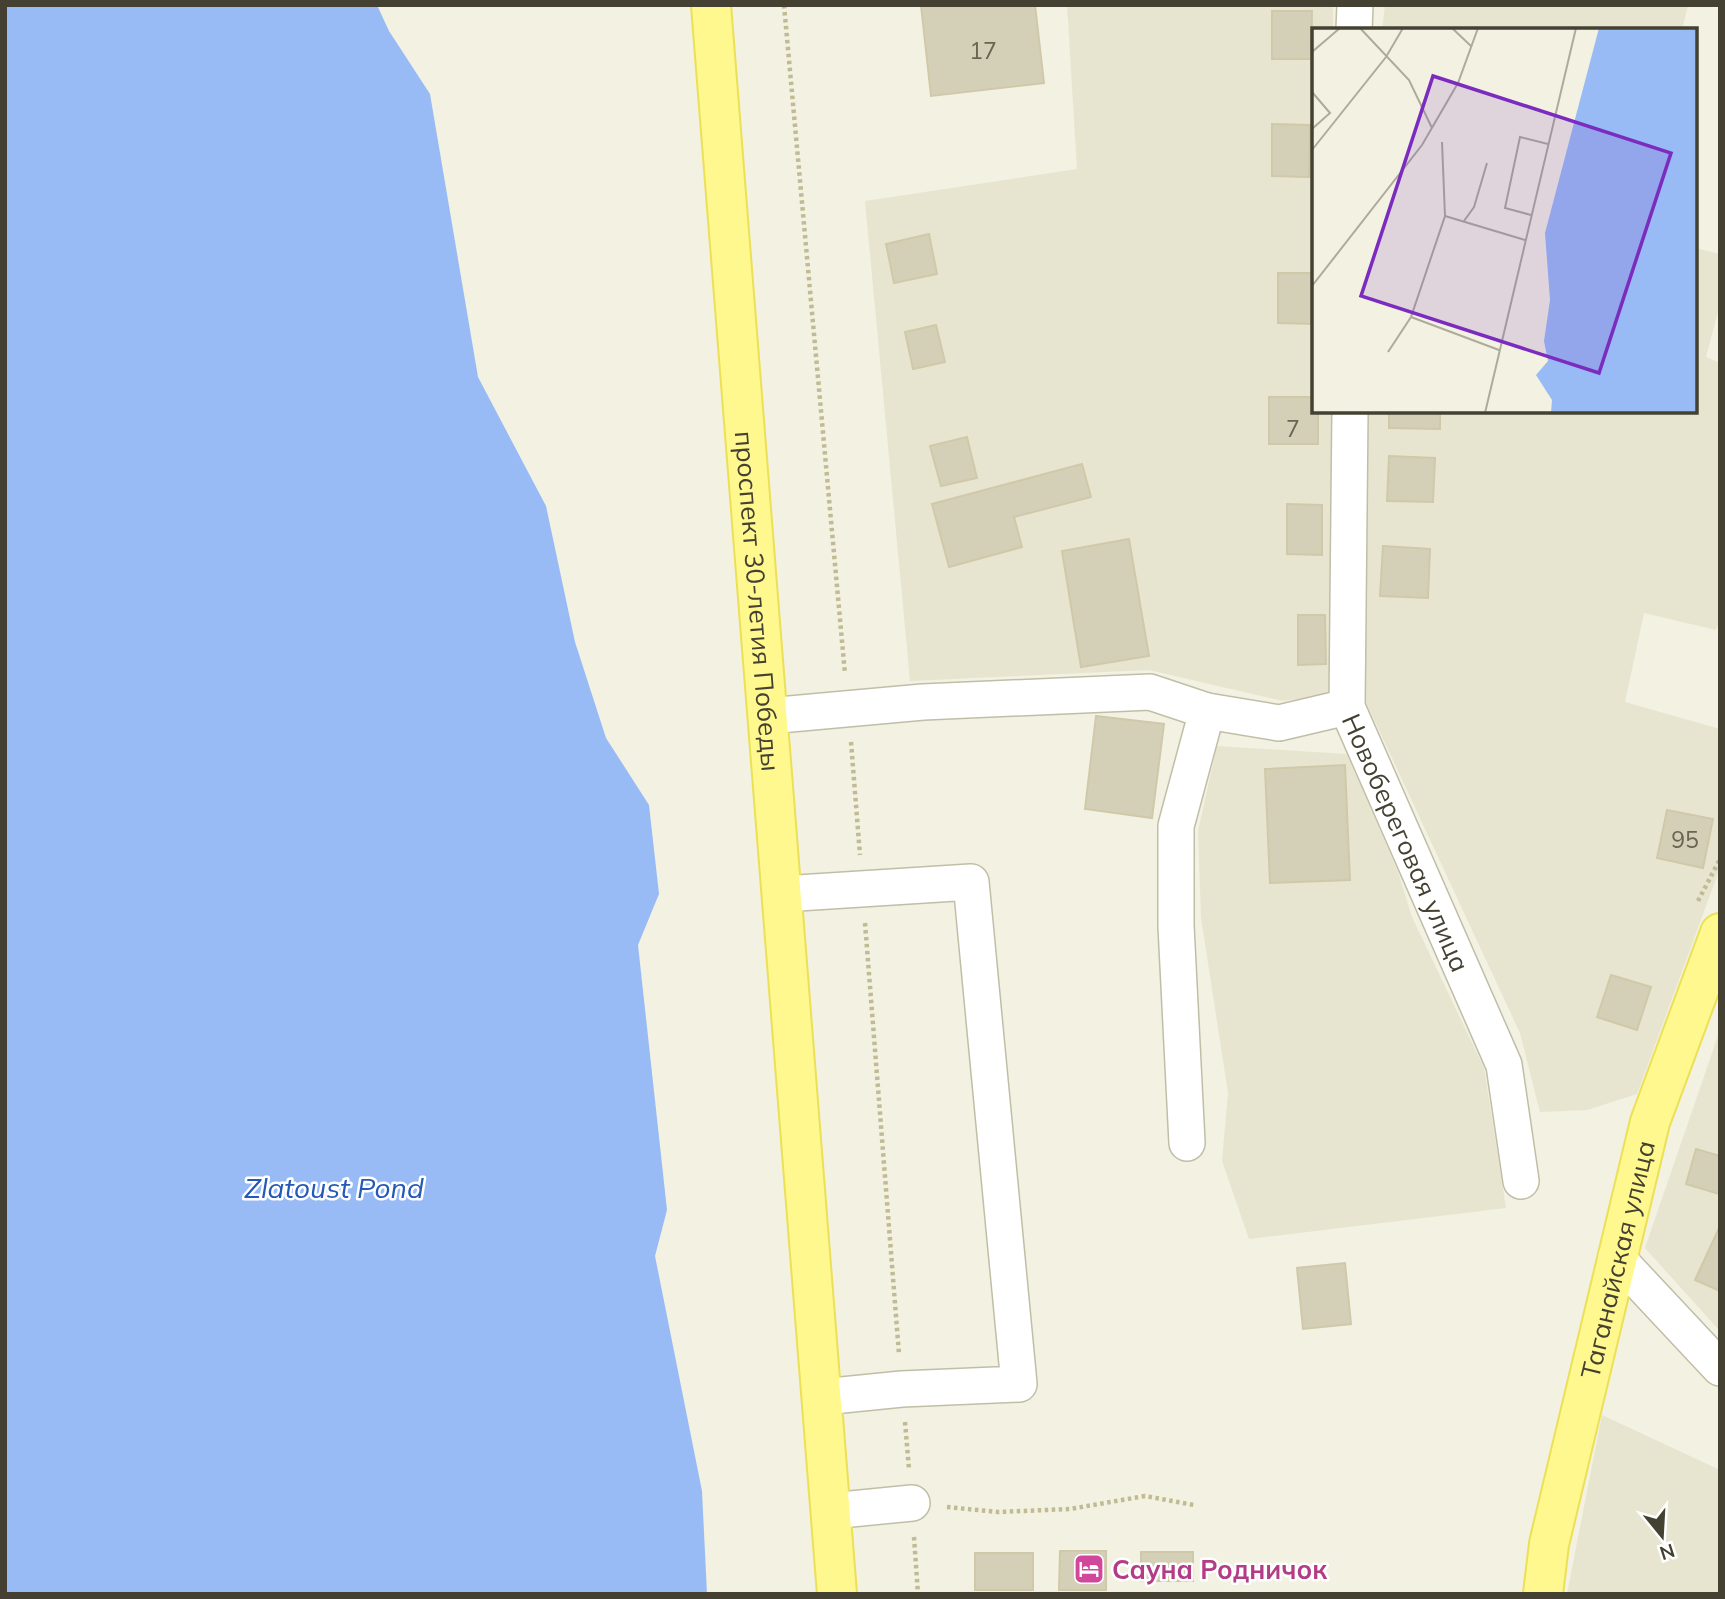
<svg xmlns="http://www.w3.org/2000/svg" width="1725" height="1599" font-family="Mulish,sans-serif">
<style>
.residential{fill:#e7e5d0}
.water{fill:#98bbf5}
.building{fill:#d4d0b7;stroke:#d0c9a9;stroke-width:2}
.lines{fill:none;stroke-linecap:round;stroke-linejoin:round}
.minor-casing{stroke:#c1bea7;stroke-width:38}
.major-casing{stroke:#ece057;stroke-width:42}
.path{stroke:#c1bb94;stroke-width:4.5;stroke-dasharray:3.5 3.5;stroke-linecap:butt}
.minor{stroke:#fff;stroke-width:35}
.major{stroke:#fff88e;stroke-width:38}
.labels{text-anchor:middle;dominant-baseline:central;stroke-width:5;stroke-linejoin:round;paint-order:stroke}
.number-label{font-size:23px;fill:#686553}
.street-label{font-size:26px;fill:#444132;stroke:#fff}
.hotel-label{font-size:26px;font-weight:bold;fill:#b23c85;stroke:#fff;text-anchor:start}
.water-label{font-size:28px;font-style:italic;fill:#2559b7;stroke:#fff}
.inset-road{fill:none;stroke:#acab9c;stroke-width:2}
.view{fill:#7b2cbf;fill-opacity:0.15;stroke:#7b2cbf;stroke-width:3.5}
.inset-edge{fill:none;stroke:#444132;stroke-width:3.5}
</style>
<rect width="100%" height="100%" fill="#f2f1e2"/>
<!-- residential -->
<g class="residential">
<path d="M1067 5H1333V30H1314V411H1334L1336 694 1283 701 1149 670 910 681 865 201 1077 169Z"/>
<path d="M1385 5H1688L1682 30H1382Z"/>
<path d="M1695 248 1720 254V304L1706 357 1720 363V619L1716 630 1644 613 1625 702 1720 729V868L1637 1094 1587 1110 1540 1112 1520 1033 1365 700 1368 411H1695Z"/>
<path d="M1217 746 1347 754 1398 872 1412 917 1484 1068 1506 1208 1249 1239 1222 1161 1228 1093 1201 918 1198 831Z"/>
<path d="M1720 1030V1331L1645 1248Z"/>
<path d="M1602 1415 1720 1470V1594H1567Z"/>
</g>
<!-- water -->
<path class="water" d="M5 5H377L389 31 430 94 478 377 546 506 575 642 606 738 649 805 659 894 638 945 667 1210 655 1256 702 1491 707 1594H5Z"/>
<!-- building -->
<g class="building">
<path d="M921 5H1035L1044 83 931 96Z"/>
<path d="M1272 11H1312L1311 59H1272Z"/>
<path d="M1272 124 1310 125 1309 177 1272 176Z"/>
<path d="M929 234 937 274 894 283 886 244Z"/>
<path d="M1278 273H1314V324L1278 323Z"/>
<path d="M936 325 945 362 913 369 905 332Z"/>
<path d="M1269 397H1314V411H1318V444H1269Z"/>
<path d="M1389 411H1440V429L1389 428Z"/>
<path d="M967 437 977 478 941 486 930 446Z"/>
<path d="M1389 456 1435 458 1433 502 1387 501Z"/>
<path d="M1082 464 1091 497 1014 517 1022 547 949 567 932 504Z"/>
<path d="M1287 504 1322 505V555L1287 554Z"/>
<path d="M1129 539 1149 656 1081 667 1062 551Z"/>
<path d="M1383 546 1430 549 1428 598 1380 596Z"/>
<path d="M1298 615H1325L1326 664 1298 665Z"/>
<path d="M1096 716 1164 724 1152 818 1085 809Z"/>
<path d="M1345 765 1350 880 1270 883 1265 769Z"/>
<path d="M1667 810 1713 819 1703 868 1657 858Z"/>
<path d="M1611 975 1651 987 1637 1030 1597 1017Z"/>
<path d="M1696 1149 1720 1156 1719 1194 1686 1184Z"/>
<path d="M1720 1226V1291L1695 1280Z"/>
<path d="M1345 1263 1351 1324 1303 1329 1297 1268Z"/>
<path d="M1060 1551H1106V1590H1059Z"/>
<rect x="1141" y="1552" width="52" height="29"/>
<rect x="975" y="1553" width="58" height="37"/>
</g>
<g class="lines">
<!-- minor casing -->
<g class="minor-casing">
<g id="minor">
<path d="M1354 30 1355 5"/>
<path id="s1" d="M1350 411 1347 707 1504 1065 1521 1181"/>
<path d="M768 716 923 702 1150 692 1207 711 1279 723 1347 707"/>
<path d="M782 894 971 882 1019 1384 902 1389 822 1397"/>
<path d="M1187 1143 1176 926V826L1207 711"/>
<path d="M1616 1257 1720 1368"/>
<path d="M831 1511 912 1503"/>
</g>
</g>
<!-- major casing -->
<g class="major-casing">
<g id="major">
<path id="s2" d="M711 5 837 1594"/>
<path id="s3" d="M1543 1594 1549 1544 1650 1122 1720 933"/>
</g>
</g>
<!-- path -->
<g class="path">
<path d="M784 5 845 674"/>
<path d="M851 742 860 855"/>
<path d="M1698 901 1720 859"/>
<path d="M865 923 899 1354"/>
<path d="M905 1422 909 1469"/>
<path d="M947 1507 998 1512 1070 1509 1145 1496 1194 1505"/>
<path d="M914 1537 918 1594"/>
</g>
<!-- minor -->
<use href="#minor" class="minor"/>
<!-- major -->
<use href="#major" class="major"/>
</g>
<!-- icons -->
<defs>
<g id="hotel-square" transform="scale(1.575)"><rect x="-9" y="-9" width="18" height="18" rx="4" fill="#d1479c" stroke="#fff"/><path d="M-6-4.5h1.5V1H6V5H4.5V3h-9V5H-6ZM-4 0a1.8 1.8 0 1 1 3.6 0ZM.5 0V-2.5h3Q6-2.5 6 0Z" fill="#fff"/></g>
</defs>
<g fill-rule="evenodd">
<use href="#hotel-square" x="1089" y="1569"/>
</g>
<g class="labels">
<!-- number labels -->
<g class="number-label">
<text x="983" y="50">17</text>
<text x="1293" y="428">7</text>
<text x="1685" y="839">95</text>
</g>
<!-- street labels -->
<g class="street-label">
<text stroke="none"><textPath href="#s2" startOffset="598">проспект 30-летия Победы</textPath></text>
<text stroke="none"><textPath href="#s1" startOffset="444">Новобереговая улица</textPath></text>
<text stroke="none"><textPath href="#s3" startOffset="343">Таганайская улица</textPath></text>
</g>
<!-- hotel labels -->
<g class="hotel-label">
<text x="1112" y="1569">Сауна Родничок</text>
</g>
<!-- water labels -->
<g class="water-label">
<text x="334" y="1187">Zlatoust Pond</text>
</g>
</g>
<!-- overview -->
<g transform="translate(1312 28)">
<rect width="385" height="385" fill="#f2f1e2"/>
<path d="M287 0H385V385H239L240 372 224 347 236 333 232 313 238 272 233 205Z" fill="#98bbf5"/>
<path class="inset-road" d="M48 0 97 52 120 100M140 0 160 19M0 24 28 0M0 64 18 85 0 101M0 122 74 29 91 0M219 187 193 180 208 109 236 116M133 188 213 212M152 193 162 179 175 135M0 258 110 117 146 55 166 0M99 289 187 322M76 324 99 289 133 188 130 114M173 385 264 0"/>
<path class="view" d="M121 48 359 125 287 345 49 268Z"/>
<rect width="385" height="385" class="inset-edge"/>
</g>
<!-- border -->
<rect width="1725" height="1599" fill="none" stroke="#444132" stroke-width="14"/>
<!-- north arrow -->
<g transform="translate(1662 1536) rotate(162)" stroke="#ffffff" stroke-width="5" paint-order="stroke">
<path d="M0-5L12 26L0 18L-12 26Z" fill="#444132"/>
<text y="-10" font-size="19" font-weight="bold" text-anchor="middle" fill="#444132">N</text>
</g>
</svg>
